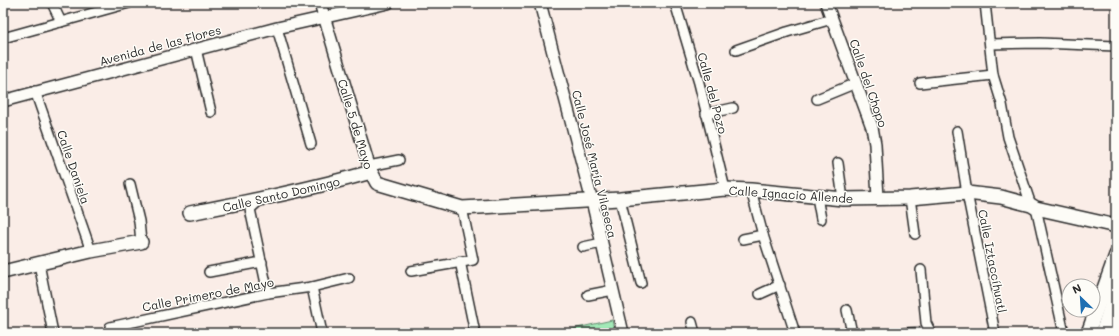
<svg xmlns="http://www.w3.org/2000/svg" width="1119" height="336" font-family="Mali,sans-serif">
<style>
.green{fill:#a2e9b7;stroke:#668a71}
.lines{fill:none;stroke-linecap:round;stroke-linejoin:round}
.minor-casing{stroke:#2b2b2b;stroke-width:12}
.tertiary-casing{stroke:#2b2b2b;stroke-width:14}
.secondary-casing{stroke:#2b2b2b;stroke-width:16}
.minor{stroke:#fdfcf7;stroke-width:9}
.tertiary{stroke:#fdfcf7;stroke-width:11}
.secondary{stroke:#fdfcf7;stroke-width:13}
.labels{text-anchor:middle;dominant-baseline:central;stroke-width:3;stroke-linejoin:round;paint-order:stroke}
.street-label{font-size:12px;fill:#2b2b2b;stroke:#fdfcf7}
</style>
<rect width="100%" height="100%" fill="#faede7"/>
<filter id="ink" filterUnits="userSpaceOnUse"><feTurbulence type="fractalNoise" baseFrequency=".025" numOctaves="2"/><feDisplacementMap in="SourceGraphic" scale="8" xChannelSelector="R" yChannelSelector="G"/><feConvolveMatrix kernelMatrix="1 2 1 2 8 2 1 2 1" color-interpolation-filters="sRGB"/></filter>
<g filter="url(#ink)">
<!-- green -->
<path class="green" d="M612 320 615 333H555Z"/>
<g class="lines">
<!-- minor casing -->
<g class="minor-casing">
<g id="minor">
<path d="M52 3 61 22"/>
<path d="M675 3 699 83 725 189"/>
<path d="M985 3 993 75 1002 104 1008 137 1031 205"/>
<path d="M277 28 311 144"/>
<path d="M3 38 129 3"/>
<path d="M990 44 1040 43 1116 46"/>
<path d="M196 49 211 112"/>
<path d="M736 50 787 32 832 19"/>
<path d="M920 83 993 75"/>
<path d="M35 91 91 251"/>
<path d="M817 99 856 83"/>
<path d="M706 114 733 108"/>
<path d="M957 131 967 193 995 333"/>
<path d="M838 163 843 199"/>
<path d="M369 166 399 160"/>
<path d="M130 184 139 221 141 242"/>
<path d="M751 190 763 235 795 333"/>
<path d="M817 197 821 219"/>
<path d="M910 198 915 234"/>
<path d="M620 199 641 283"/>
<path d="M260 200 250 209 268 293"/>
<path d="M1036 208 1064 333"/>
<path d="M743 239 763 235"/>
<path d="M583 247 602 243"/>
<path d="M460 261 475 333"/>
<path d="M39 264 53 333"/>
<path d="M921 270 926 323 931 333"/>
<path d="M411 271 473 260 462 208"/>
<path d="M209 272 262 262"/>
<path d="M312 287 322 333"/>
<path d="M760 294 780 285"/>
<path d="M588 295 613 290"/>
<path d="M847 310 852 333"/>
<path d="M692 322 695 333"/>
<path d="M110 327 268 293 312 287 349 278"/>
<path d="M905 333 930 332"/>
</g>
</g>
<!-- tertiary casing -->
<g class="tertiary-casing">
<g id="tertiary">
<path d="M320 3 371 172"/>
<path d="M540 3 592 201 623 333"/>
<path d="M826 3 872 127 875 144 878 198"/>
<path d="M3 101 277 28 388 3"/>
</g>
</g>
<!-- secondary casing -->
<g class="secondary-casing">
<g id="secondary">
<path d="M190 213C251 201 311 189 371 172L377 183 462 208 620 199 725 189 751 190 843 199 910 198 967 193 1001 197 1031 205 1036 208 1116 226"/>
<path d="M3 272 91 251 141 242"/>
<path d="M1088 333 1116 255"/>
<path d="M1102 333 1116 290"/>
</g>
</g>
<!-- minor -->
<use href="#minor" class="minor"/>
<!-- tertiary -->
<use href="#tertiary" class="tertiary"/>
<!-- secondary -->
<use href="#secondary" class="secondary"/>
</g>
</g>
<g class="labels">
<!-- street labels -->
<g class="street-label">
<text transform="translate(160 45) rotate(-15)">Avenida de las Flores</text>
<text transform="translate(869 83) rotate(71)">Calle del Chopo</text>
<text transform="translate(713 93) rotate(75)">Calle del Pozo</text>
<text transform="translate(356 124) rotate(73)">Calle 5 de Mayo</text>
<text transform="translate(595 164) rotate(76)">Calle José María Vilaseca</text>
<text transform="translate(74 167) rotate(71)">Calle Daniela</text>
<text transform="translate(281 194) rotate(-13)">Calle Santo Domingo</text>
<text transform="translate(791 194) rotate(4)">Calle Ignacio Allende</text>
<text transform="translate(993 261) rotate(79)">Calle Iztaccíhuatl</text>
<text transform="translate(208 294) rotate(-11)">Calle Primero de Mayo</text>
</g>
</g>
<!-- margin -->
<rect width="1119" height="336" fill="none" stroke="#fdfcf7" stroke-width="16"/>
<rect x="8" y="8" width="1103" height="320" fill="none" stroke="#2b2b2b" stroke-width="1.5" filter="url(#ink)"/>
<!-- north arrow -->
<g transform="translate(1081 298) rotate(335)"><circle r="19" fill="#fdfcf7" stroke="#a9a8a5"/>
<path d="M0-3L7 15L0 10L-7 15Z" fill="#1f6fb2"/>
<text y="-6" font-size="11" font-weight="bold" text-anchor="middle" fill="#2b2b2b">N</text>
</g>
</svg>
